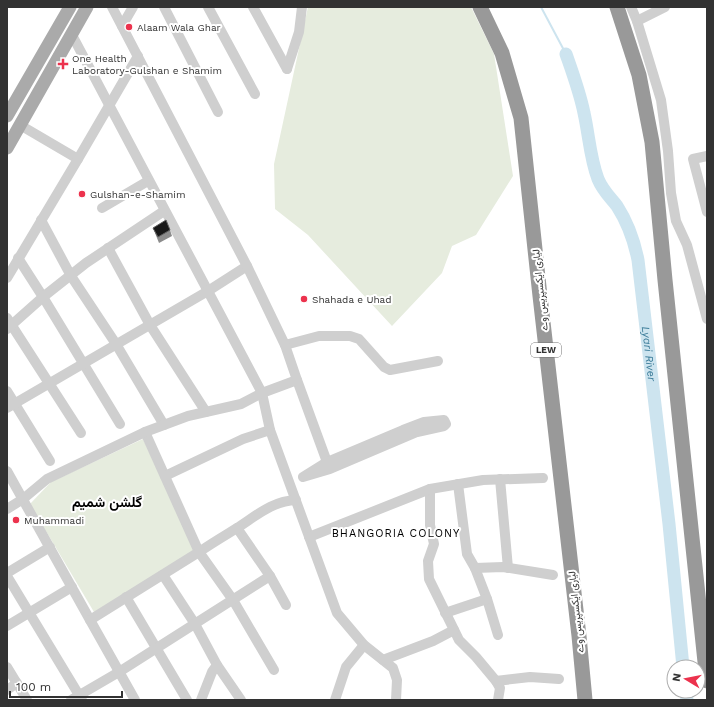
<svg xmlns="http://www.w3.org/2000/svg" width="714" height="707" font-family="'Work Sans',Vazirmatn,sans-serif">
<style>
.green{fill:#e6ecde}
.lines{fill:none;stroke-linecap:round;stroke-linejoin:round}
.stream{stroke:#cde4ef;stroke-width:2}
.river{stroke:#cde4ef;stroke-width:13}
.minor{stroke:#cfcfcf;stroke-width:10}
.major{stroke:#aaa;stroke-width:13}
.highway{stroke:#999;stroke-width:15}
.wall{fill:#8c8c8c}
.building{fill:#191919;stroke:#5e5e5e}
.poi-dot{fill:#ec324d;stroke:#fff;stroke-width:1.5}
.labels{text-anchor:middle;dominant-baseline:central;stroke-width:4;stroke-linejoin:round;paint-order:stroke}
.shield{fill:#fff;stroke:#707070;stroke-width:1}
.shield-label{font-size:9px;font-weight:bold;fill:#323232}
.poi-label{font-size:10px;fill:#323232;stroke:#fff;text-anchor:start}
.street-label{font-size:10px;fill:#323232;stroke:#fff}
.water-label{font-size:11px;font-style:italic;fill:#3c7c99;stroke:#fff}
.neighbourhood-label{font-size:11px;letter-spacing:1px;fill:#000;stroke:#fff}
.district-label{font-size:14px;font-weight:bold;fill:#000;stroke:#fff}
</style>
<rect width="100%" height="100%" fill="#fff"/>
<!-- green -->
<g class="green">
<path d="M308 7H471L494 54 513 176 476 235 452 246 442 273 392 326 308 235 275 209 274 164Z"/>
<path d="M143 439 196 553 94 612 30 504 51 482Z"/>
</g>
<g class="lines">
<!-- stream -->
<path class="stream" d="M541 7 566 54"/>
<!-- river -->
<g class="river">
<path id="s1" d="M566 54C573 74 580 93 584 113 589 135 590 158 598 179 603 191 610 197 617 206 628 223 634 240 638 260L669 524 683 667"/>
<path d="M686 691 687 700"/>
</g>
<!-- minor -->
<g class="minor">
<path d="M164 7 218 112"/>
<path d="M208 7 255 94"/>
<path d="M253 7 287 69"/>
<path d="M631 7 637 21 661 100 668 151 671 193 676 221 687 245 707 319"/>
<path d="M637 21 665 7"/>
<path d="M122 26 133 7"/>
<path d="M72 35 262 393 270 430 337 613 364 645 393 668 397 680 396 700"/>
<path d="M287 69 299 32 302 7"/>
<path d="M20 125 78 159"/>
<path d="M707 156 693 159 707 212"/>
<path d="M102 208 148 181"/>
<path d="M41 220 71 276 116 344 164 425"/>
<path d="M108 248 150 325 206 412"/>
<path d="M18 258 43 297 120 424"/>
<path d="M7 278 78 159 138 56"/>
<path d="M7 318 81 433"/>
<path d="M7 329 43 297 86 263 164 211"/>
<path d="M285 345 319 336H350L359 339 384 367 390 370 438 361"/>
<path d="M297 380 327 462"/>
<path d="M7 391 50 461"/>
<path d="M7 408 208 291 247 266"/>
<path d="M444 420 446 424 444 426 417 432 330 469 303 477 327 462 403 430 424 422Z"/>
<path d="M7 471 90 620 199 552 145 432"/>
<path d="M165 476 243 439 270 430"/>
<path d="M500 479 508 568"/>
<path d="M458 484 467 554 475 568 487 599 498 635"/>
<path d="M430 489V525L434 544 428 561 429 579 459 640 476 657 496 681 500 688 498 700"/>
<path d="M7 509 23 499 47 479 145 432 188 416 241 404 262 393 297 380 285 345 247 266 112 7"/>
<path d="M237 528 270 576 286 605"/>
<path d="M309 537 430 489 483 480 543 478"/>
<path d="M475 568 503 567 553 575"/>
<path d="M7 573 50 547"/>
<path d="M163 575 195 624 217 665 241 700"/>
<path d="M7 576 82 700"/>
<path d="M126 597 187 700"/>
<path d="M445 613 487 599"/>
<path d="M90 620 135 700"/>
<path d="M7 626 72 587"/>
<path d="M383 660 433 641 454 630"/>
<path d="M7 667 27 700"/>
<path d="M274 670 233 600 199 552C212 543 224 536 237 528 256 516 272 501 296 500"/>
<path d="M496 681 530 677 559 679"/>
<path d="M7 690 17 683"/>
<path d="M71 700 119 672 270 576"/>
<path d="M201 700 212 672 217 665"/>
<path d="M335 700 346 667 364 645"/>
</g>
<!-- major -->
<g class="major">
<path d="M7 116 70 7"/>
<path d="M7 148 87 7"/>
</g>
<!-- highway -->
<g class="highway">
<path d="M480 7 502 53 521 118 540 296 579 636 585 700"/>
<path d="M617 7 639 75 652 142 665 280 707 681"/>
</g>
</g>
<!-- wall -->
<path class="wall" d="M153 228 170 230 172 236 159 243Z"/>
<!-- building -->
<path class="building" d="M166 220 170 230 158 237 153 228Z"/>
<!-- markers -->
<g class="poi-dot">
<circle cx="129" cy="27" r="4"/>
<path d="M61 58h4v4h4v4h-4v4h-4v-4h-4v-4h4z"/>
<circle cx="82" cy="194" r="4"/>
<circle cx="304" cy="299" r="4"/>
<circle cx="16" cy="520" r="4"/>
</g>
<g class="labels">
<!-- shield labels -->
<rect class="shield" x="531" y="343" width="30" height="14" rx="3"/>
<g class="shield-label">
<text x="546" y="350">LEW</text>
</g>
<!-- poi labels -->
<g class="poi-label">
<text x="137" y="27">Alaam Wala Ghar</text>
<text x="72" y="58">One Health<tspan x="72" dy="12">Laboratory-Gulshan e Shamim</tspan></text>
<text x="90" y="194">Gulshan-e-Shamim</text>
<text x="312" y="299">Shahada e Uhad</text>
<text x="24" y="520">Muhammadi</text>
</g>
<!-- street labels -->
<g class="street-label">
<text transform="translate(540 290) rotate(-96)">لیاری ایکسپریس وے</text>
<text transform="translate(576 612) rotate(-96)">لیاری ایکسپریس وے</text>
</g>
<!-- water labels -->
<g class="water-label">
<text stroke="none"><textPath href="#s1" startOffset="315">Lyari River</textPath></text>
</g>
<!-- neighbourhood labels -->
<g class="neighbourhood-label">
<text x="396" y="533">BHANGORIA COLONY</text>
</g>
<!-- district labels -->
<g class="district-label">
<text x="107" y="502">گلشن شمیم</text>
</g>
</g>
<!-- border -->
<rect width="714" height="707" fill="none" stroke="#323232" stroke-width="16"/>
<!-- north arrow -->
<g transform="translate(686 679) rotate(280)"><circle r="19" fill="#ffffff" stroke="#adadad"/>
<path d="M0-3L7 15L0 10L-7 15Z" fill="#ec324d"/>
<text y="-6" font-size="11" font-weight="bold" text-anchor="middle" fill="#323232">N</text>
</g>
<!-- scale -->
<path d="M10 691v6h112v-6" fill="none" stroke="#323232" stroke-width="2"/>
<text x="16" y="691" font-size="12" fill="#323232" stroke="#ffffff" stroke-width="3" paint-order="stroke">100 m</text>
</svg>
